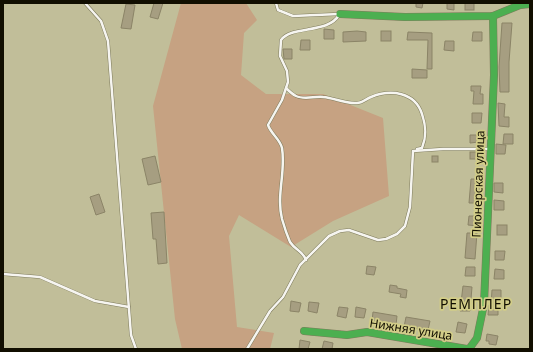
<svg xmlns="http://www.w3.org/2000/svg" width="533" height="352" font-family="'Noto Sans',sans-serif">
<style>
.green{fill:#c6a282}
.building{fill:#a69e81;stroke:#8b8467}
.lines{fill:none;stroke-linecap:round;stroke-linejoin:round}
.lane-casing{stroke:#7e7b5c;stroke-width:3.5}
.fast-casing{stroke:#7e7b5c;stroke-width:8}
.lane{stroke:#f6f5f0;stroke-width:2.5}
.fast{stroke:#4caf50;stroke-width:7}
.labels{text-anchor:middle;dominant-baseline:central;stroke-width:3.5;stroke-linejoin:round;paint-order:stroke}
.street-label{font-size:12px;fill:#110e00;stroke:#d2cd88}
.quarter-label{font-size:14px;letter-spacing:1px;fill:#110e00;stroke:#d2cd88}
</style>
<rect width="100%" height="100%" fill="#c1be99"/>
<!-- green -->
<path class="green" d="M181 3H246L257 20 244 33 241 75 266 94H323L383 118 389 196 333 221 291 247 239 215 229 236 237 327 274 333 270 349H182L175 319 153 106Z"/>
<!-- building -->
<g class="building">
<path d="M154 3H163L158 19 150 17Z"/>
<path d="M416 3H423L422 8 416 7Z"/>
<path d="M447 3H454V10L447 9Z"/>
<rect x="465" y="3" width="9" height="7"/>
<path d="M126 4 135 5 131 29 121 28Z"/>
<path d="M502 23H512L509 62V92H500L499 67Z"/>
<path d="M324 29 334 30V39H324Z"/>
<path d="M357 31 366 32V41L343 42V32Z"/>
<rect x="381" y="31" width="10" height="10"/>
<path d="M408 32 432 33V69H427L428 40H407Z"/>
<path d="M473 32H482V41H472Z"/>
<path d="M301 40H310V50H300Z"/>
<path d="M445 41H454V51L444 50Z"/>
<path d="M283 49H292V59H284Z"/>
<path d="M412 69 427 70V78H412Z"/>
<path d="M471 86H481L480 94H483V104H473L474 91H471Z"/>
<path d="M498 103 505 104 504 117H509V127L499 126Z"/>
<path d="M472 113H482L481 123H472Z"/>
<path d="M504 134H513V144H503Z"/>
<path d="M470 135H479V142L470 143Z"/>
<path d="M496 144 506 145 505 154H496Z"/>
<rect x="470" y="152" width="10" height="7"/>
<path d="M155 156 161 182 148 185 142 159Z"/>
<rect x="432" y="156" width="6" height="6"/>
<path d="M471 179H481L479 203H469Z"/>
<path d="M494 183H503V193L494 192Z"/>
<path d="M99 194 105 212 96 215 90 197Z"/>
<path d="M494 200 504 201V210H494Z"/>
<path d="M164 212 167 263 158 264 156 239H153L151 213Z"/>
<path d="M469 216H478V226L468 225Z"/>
<rect x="497" y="225" width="10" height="10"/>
<path d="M467 233H477L475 259 465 258Z"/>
<path d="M495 251H505L504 260H495Z"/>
<path d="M367 266 376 267 374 275 366 274Z"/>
<path d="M466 267H475V276H465Z"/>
<path d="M495 269 504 270V279H494Z"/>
<path d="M390 285 397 286V288L407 290 406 298 400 297 401 294 389 292Z"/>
<path d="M463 286 472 287 470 311H460Z"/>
<path d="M492 290H501V300H498V315H488L489 305H491Z"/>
<path d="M291 301 301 303 299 312 290 311Z"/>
<path d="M309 302 319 303 317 313 308 311Z"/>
<path d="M339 307 348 308 346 318 337 316Z"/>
<path d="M356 307 366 309 364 318 355 317Z"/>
<path d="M373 312 397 316 396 325 372 321Z"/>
<path d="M406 317 430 321 428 330 404 327Z"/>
<path d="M458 322 467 324 465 333 456 332Z"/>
<path d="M487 334 498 336 496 345 489 344V341H486Z"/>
<path d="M300 340 310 342 308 349H299Z"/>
<path d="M324 341 333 343 332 349H322Z"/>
</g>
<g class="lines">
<!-- lane casing -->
<g class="lane-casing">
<g id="lane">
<path d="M85 3 101 21 108 41 131 335 136 349"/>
<path d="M276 3 278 10 293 16 339 14"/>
<path d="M286 88C289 91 292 94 296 96 304 100 315 96 323 97 335 98 345 104 357 103 362 103 366 99 371 97 391 89 415 92 422 114 426 126 427 136 422 148L417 149"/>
<path d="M306 260C303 251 295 250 290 242 287 235 284 226 282 219 276 195 286 172 282 148 280 139 271 134 268 125L282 100 288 82 287 71 280 56 281 40C292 25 328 34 339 15"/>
<path d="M3 274 40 277 95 301 129 307"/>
<path d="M247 349 270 311 283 297 300 265 329 236 340 231 349 230 378 240 386 239 397 234 405 226 410 207 413 151 443 149H490"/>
</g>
</g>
<!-- fast casing -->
<g class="fast-casing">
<g id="fast">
<path d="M340 14 405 17 493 16 520 5 530 4"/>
<path d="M304 331 347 335 367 332 467 349"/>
<path d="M469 349 477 338 484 304 494 75 493 16"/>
</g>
</g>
<!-- lane -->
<use href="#lane" class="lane"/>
<!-- fast -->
<use href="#fast" class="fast"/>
</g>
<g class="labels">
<!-- street labels -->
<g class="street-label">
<text transform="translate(478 184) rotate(-88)">Пионерская улица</text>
<text transform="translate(411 329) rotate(9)">Нижняя улица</text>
</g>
<!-- quarter labels -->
<g class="quarter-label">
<text x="476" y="303">РЕМПЛЕР</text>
</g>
</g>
<!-- border -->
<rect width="533" height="352" fill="none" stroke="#110e00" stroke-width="8"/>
</svg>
